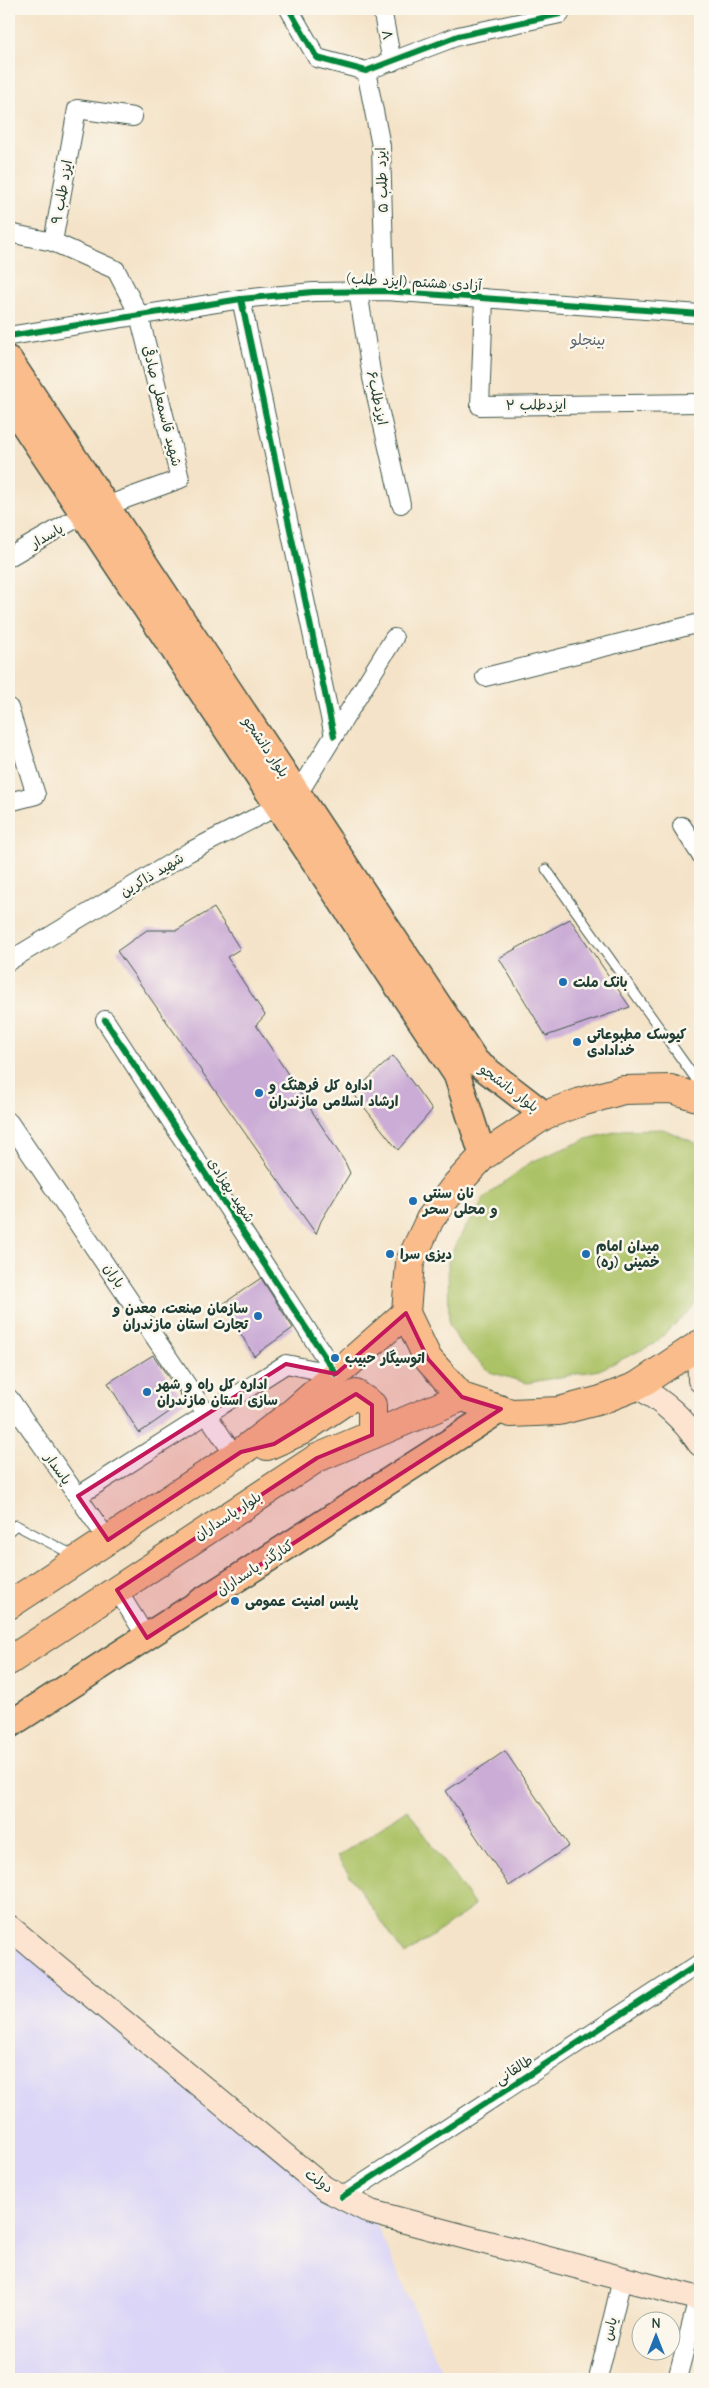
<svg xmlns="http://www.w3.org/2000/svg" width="709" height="2388" font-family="'Comic Neue','Playpen Sans Arabic',sans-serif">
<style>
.built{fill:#dbd6f7}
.green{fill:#acc266;stroke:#66804d}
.building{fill:#cbacd6}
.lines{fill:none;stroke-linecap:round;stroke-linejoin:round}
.lane-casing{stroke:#3f564a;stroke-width:11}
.street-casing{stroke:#3f564a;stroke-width:20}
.secondary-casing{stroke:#3f564a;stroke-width:26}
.primary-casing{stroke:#3f564a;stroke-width:29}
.highway-casing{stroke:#3f564a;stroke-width:30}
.lane{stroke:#fff;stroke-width:9}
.street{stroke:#fff;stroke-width:18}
.secondary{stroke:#fde4d1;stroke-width:24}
.primary{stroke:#fabc8b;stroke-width:26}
.highway{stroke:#fabc8b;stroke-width:28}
.cycleway-casing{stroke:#fbf7ec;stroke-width:9}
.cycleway{stroke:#00873e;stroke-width:6}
.marked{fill:#c2185b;fill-opacity:0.2;stroke:#c2185b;stroke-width:4;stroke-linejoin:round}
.poi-dot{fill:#1f6fb2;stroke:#fbf7ec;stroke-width:2}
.labels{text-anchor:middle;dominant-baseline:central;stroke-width:5;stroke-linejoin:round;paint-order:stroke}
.street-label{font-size:14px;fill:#1f3d34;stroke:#fbf7ec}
.poi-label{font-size:14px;font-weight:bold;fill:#1f3d34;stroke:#fbf7ec;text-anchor:start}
.neighbourhood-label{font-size:15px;fill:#5b646d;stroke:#fbf7ec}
</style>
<rect width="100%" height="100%" fill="#fbf7ec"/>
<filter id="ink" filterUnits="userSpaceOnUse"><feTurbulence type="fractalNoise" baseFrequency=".02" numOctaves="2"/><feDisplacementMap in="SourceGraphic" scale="10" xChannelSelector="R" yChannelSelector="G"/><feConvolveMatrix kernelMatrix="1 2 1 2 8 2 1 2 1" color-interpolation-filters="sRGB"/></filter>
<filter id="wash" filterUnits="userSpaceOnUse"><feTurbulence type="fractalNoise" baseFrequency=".0096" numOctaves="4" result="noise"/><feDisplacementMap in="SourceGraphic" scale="20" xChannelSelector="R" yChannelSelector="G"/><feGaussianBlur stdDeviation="1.12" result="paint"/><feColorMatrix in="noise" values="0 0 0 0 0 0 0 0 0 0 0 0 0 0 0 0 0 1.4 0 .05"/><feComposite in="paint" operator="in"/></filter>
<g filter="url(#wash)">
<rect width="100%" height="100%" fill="#f4e3c8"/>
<!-- built -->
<path class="built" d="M9 1923 371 2212 445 2379H9Z"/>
<!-- green -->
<g class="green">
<path d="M663 1129 700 1145V1296L691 1309 654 1344 599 1370 527 1383 490 1372 461 1345 449 1324 448 1262 457 1241 486 1196 531 1162 587 1139 622 1130Z"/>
<path d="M407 1809 475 1906 405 1955 337 1857Z"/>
</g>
<g id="blocks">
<!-- building -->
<g class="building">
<path d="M214 908 240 949 227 957 265 1015 256 1025 345 1162 350 1173 321 1221 316 1234 117 951 147 930H177Z"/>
<path d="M570 919 630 1007 546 1036 499 958Z"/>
<path d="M393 1056 432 1110 398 1150 353 1093Z"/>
<path d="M261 1278 293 1328 254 1356 223 1304Z"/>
<path d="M153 1355 185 1401 139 1433 108 1383Z"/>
<path d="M505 1751 569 1846 509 1886 446 1791Z"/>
</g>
</g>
</g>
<g filter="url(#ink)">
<use href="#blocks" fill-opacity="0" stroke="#3f564a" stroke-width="1"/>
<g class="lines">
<!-- lane casing -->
<g class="lane-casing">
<g id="lane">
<path d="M546 869 700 1085"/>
<path d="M9 1531 16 1525 75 1556"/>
</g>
</g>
<!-- street casing -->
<g class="street-casing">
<g id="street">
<path d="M289 9 317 58 366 71 458 36 560 14"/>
<path d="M382 9 392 62"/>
<path d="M366 71 381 146 385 291"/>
<path d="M9 233 53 242"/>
<path d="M358 291 372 378 401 504"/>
<path d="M484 298 480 406 700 403"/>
<path d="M241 299 334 736"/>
<path d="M9 336 241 299 313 292 385 291 700 314"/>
<path d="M106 506 180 479 139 315 116 270 53 242 77 109 133 117"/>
<path d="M9 557 84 514"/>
<path d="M485 677 700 623"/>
<path d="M9 708 36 795 9 802"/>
<path d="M298 794 394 638"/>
<path d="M682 826 700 854"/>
<path d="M9 961 189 852 278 806"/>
<path d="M105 1020 336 1374"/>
<path d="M9 1122 235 1456"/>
<path d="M9 1398 108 1540"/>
<path d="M78 1496 286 1364 336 1374"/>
<path d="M117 1590 147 1638"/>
<path d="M342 2197 700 1963"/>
<path d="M598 2379 622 2279"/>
<path d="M677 2379 698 2299"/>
</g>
</g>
<!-- secondary casing -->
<g class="secondary-casing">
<g id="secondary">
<path d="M699 1345 700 1380"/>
<path d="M637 1386C665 1403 682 1417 700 1444"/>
<path d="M9 1927 324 2188 371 2212 700 2299"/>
</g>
</g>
<!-- primary casing -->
<g class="primary-casing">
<g id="primary">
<path d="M9 360 476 1062 545 1115"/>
<path d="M9 402 457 1075 483 1156"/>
<path d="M9 1725 501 1409"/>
</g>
</g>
<!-- highway casing -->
<g class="highway-casing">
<g id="highway">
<path d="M700 1098 671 1089 623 1090 581 1102 545 1115 483 1156 456 1185 430 1219 410 1262 406 1313 428 1359 462 1397 511 1413 559 1411 601 1400 637 1386 700 1344"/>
<path d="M267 1446 301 1431 356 1394 372 1405V1435"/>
<path d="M9 1605 241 1452 291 1414 406 1313"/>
<path d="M9 1661 317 1458 462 1397"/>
</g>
</g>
<!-- lane -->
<use href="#lane" class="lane"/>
<!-- street -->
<use href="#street" class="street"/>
<!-- secondary -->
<use href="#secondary" class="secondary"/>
<!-- primary -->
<use href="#primary" class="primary"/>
<!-- highway -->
<use href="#highway" class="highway"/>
<!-- cycleway casing -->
<g class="cycleway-casing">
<g id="cycleway">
<path d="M289 9 317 58 366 71 458 36 560 14"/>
<path d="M241 299 334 736"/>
<path d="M9 336 241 299 313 292 385 291 700 314"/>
<path d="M105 1020 336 1374"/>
<path d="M342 2197 700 1963"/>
</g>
</g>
<!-- cycleway -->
<use href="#cycleway" class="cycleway"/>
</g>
</g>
<!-- marked area -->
<path class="marked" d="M406 1313 428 1359 462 1397 501 1409 147 1638 117 1590 317 1458 372 1435V1405L356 1394 274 1444 241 1452 108 1540 78 1496 286 1364 336 1374Z"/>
<!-- markers -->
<g class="poi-dot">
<circle cx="563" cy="982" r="5"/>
<circle cx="577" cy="1042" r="5"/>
<circle cx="259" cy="1093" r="5"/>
<circle cx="413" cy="1201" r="5"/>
<circle cx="390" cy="1254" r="5"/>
<circle cx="586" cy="1254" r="5"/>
<circle cx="258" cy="1316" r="5"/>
<circle cx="335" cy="1358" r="5"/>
<circle cx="147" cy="1392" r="5"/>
<circle cx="235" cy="1601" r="5"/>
</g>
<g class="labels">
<!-- street labels -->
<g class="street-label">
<text transform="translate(387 35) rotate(79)">۸</text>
<text transform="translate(382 180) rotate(-92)">ايزد طلب ۵</text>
<text transform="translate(62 192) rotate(-80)">ایزد طلب ۹</text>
<text transform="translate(414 282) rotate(3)">آزادی هشتم (ایزد طلب)</text>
<text transform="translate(377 398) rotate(78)">ایزدطلب۶</text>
<text transform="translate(536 405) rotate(-1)">ایزدطلب ۲</text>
<text transform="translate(162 406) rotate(76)">شهید قاسمعلی صادقی</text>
<text transform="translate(47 536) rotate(-30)">پاسدار</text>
<text transform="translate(266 747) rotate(56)">بلوار دانشجو</text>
<text transform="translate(152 875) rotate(-31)">شهید ذاکرین</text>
<text transform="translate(509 1088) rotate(37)">بلوار دانشجو</text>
<text transform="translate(231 1190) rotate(57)">شهید بهزادی</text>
<text transform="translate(114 1276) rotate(56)">باران</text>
<text transform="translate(58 1469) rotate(55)">پاسدار</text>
<text transform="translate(228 1516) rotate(-33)">بلوار پاسداران</text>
<text transform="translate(255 1568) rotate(-33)">کنارگذر پاسداران</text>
<text transform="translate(514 2070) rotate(-33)">طالقانی</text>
<text transform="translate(319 2181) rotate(36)">دولت</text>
<text transform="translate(610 2329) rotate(-76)">یاس</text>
</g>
<!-- poi labels -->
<g class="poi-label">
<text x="573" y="982">بانک ملت</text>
<text x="587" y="1034">کیوسک مطبوعاتی<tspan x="587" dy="16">خدادادی</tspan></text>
<text x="269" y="1085">اداره کل فرهنگ و<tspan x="269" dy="16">ارشاد اسلامی مازندران</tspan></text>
<text x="423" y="1193">نان سنتی<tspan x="423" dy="16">و محلی سحر</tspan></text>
<text x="596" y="1246">میدان امام<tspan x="596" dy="16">خمینی (ره)</tspan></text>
<text x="400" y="1254">دیزی سرا</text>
<text x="248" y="1308" text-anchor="end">سازمان صنعت، معدن و<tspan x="248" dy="16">تجارت استان مازندران</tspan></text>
<text x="345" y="1358">اتوسیگار حبیب</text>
<text x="157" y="1384">اداره کل راه و شهر<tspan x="157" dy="16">سازی استان مازندران</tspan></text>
<text x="245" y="1601">پلیس امنیت عمومی</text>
</g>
<!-- neighbourhood labels -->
<g class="neighbourhood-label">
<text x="588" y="340">بینجلو</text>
</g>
</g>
<!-- margin -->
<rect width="709" height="2388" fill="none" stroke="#fbf7ec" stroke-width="30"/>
<!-- north arrow -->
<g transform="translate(656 2336)"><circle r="24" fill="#fbf7ec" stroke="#a3ada2"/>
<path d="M0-4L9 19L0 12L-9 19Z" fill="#1f6fb2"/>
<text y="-8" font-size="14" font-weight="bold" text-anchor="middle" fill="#1f3d34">N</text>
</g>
</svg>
